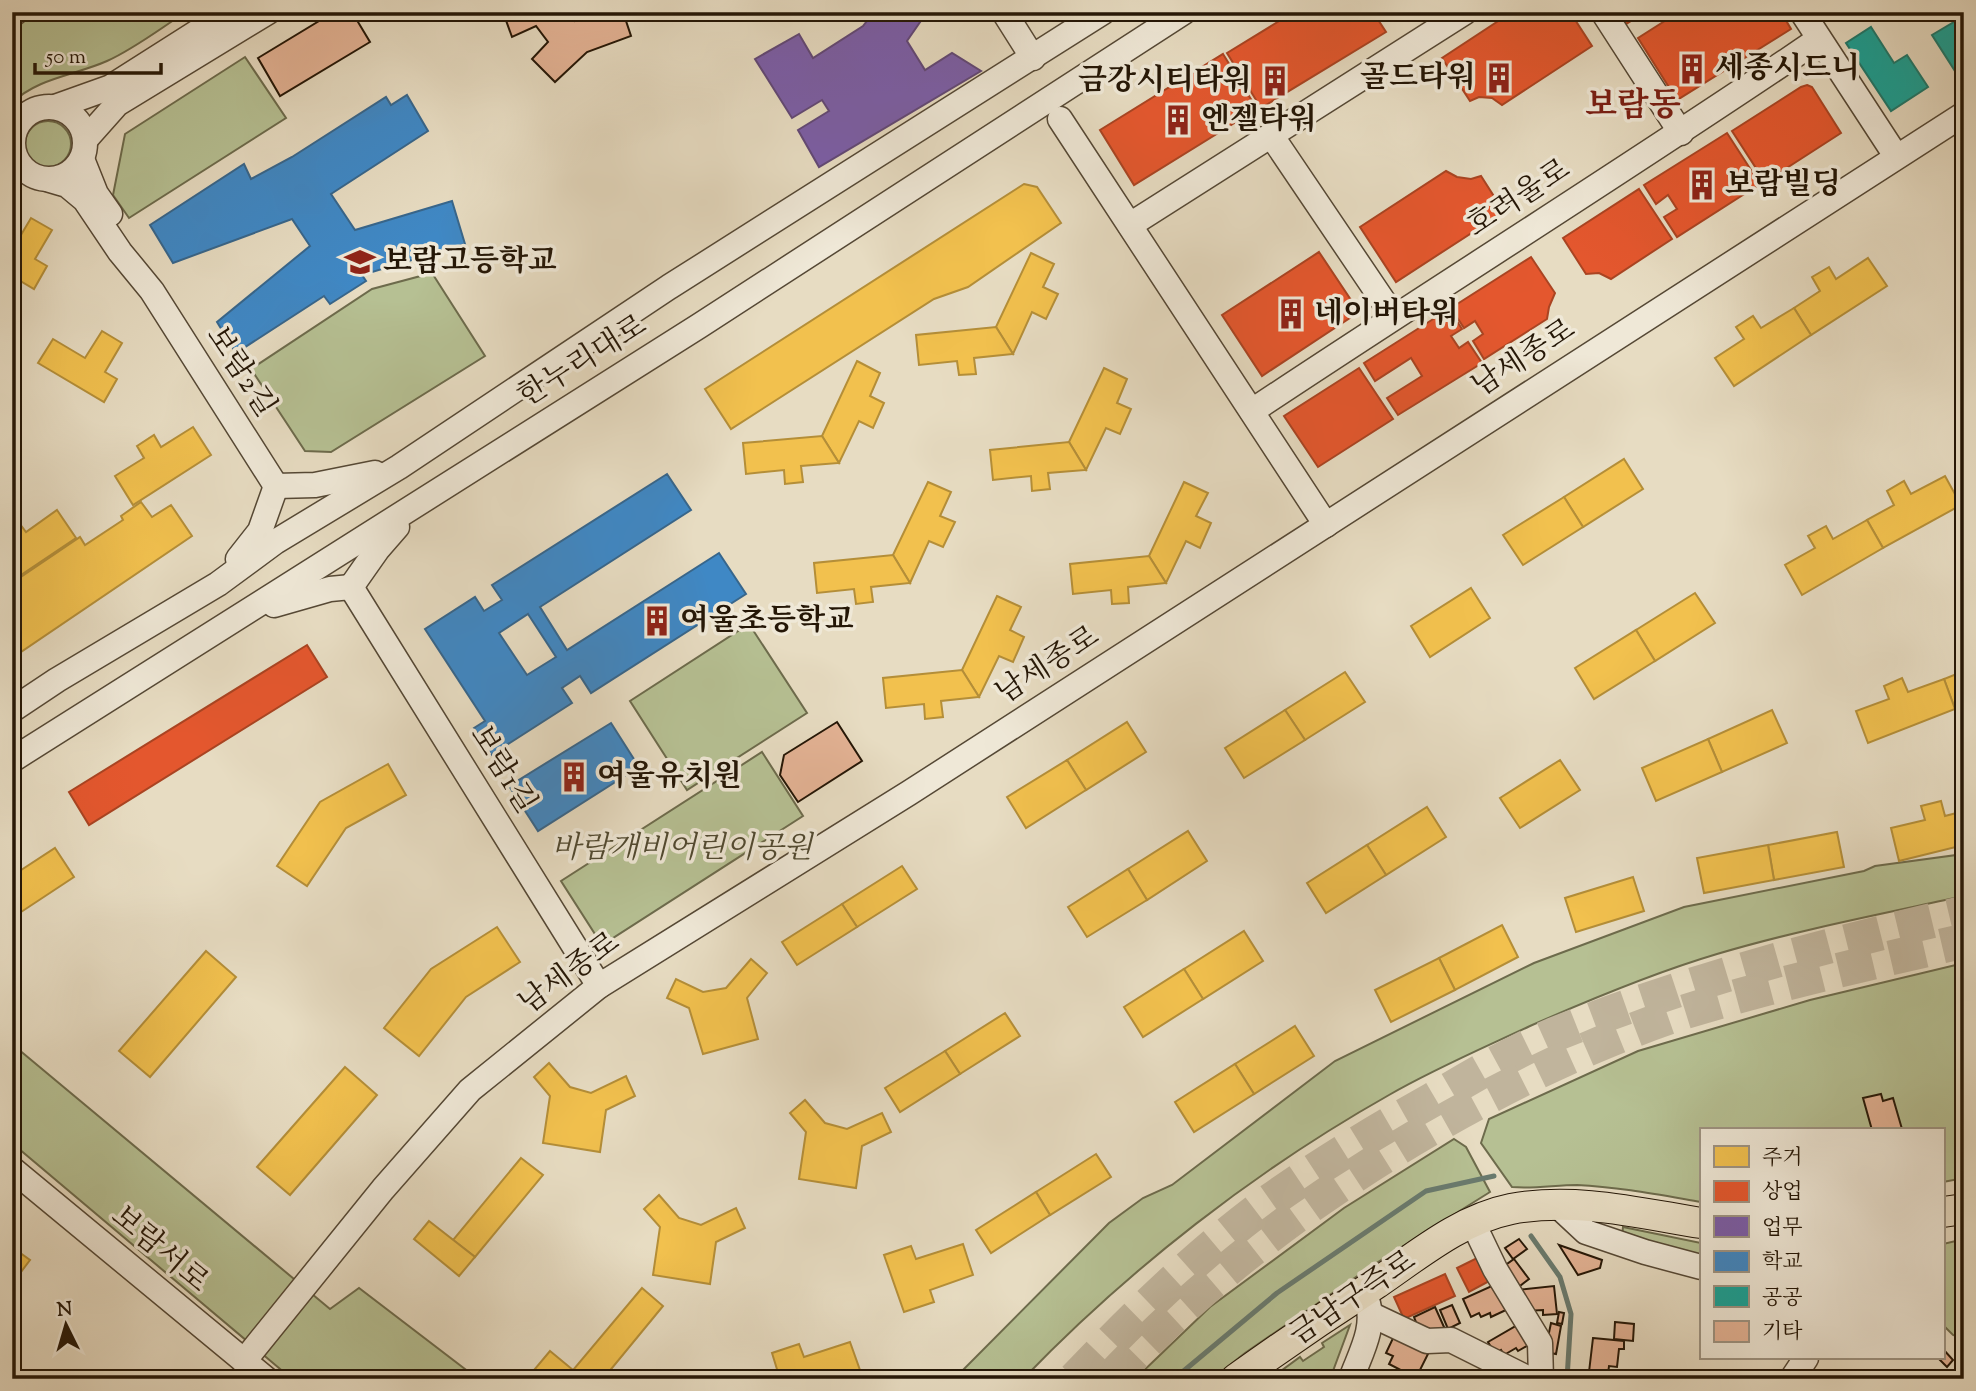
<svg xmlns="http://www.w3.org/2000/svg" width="1976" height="1391" font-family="'Sorts Mill Goudy','Noto Serif KR',serif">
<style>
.green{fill:#b6c093;stroke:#6d6b4c;stroke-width:2}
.homes{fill:#f2c14e;stroke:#b48e38;stroke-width:2}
.shops{fill:#e4572e;stroke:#a42;stroke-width:2}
.offices{fill:#7b5ea7;stroke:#614877;stroke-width:2}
.schools{fill:#3f88c5;stroke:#37668c;stroke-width:2;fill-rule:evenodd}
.public{fill:#17a398;stroke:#1b796c;stroke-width:2}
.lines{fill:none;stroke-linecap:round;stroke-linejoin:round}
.stream{stroke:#697a6e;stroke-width:5}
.building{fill:#e4b395;stroke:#241606;stroke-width:2}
.highway-tunnel{stroke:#c0b49c;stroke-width:35;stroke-dasharray:35 18;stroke-linecap:butt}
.minor-casing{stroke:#554835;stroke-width:27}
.major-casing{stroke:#241606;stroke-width:32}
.minor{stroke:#efe8d7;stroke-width:24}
.major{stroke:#e7dcc2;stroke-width:30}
.labels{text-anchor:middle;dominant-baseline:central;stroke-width:7;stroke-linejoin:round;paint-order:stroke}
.poi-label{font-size:30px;font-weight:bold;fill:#241606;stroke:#efe8d7;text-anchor:start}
.street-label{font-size:30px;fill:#241606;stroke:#efe8d7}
.park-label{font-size:30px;font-style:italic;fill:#504930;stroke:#efe8d7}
.quarter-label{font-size:33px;font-weight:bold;fill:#7a1f14;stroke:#efe8d7}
</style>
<rect width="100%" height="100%" fill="#e7dcc2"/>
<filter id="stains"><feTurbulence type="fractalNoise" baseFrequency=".00286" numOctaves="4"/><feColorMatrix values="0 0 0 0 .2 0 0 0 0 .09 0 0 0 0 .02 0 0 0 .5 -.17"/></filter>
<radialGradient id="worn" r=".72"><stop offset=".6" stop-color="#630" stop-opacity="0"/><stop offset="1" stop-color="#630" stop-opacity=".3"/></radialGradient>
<!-- green -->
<g class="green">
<path d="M12 12H186C161 28 134 49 107 61 76 75 37 78 12 103Z"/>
<path d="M245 57 286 118 129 218 113 195 125 134Z"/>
<circle cx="48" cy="144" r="23"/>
<path d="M432 273 485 356 331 452 305 451 251 369 372 289Z"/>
<path d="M749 624 807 713 687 790 630 701Z"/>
<path d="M762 752 803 816 602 945 561 881Z"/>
<path d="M1964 854V896C1881 914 1798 930 1717 954 1653 973 1591 999 1530 1026 1483 1048 1434 1069 1389 1095 1256 1170 1129 1269 1023 1379H954L1109 1223 1143 1198 1172 1185 1335 1061 1534 963 1684 907 1864 871 1875 866Z"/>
<path d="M1964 963V1178L1943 1182V1130H1701V1202C1660 1195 1619 1187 1577 1185 1556 1185 1534 1189 1512 1187L1481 1143 1489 1119 1638 1051 1810 1000Z"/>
<path d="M12 1044 330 1309 359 1288 478 1379H292L12 1143Z"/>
<path d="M1454 1139 1466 1147 1490 1192 1378 1262 1245 1353 1212 1379H1135L1210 1307 1344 1208Z"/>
<path d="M1623 1227 1701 1243V1260L1622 1236Z"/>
<path d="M1964 1239V1339L1953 1335 1943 1325V1244Z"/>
<path d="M1350 1325 1330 1379H1270L1300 1357 1303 1361 1324 1347 1322 1343Z"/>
</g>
<!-- homes -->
<g class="homes">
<path d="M1024 184 1037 187 1061 223 968 287 934 299 731 429 705 389Z"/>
<path d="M31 218 52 230 35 259 47 266 34 289 12 276V244L15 245Z"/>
<path d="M1031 253 1054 264 1043 287 1058 294 1046 319 1032 312 1013 354 996 327Z"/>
<path d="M1868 258 1887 286 1811 335 1794 308 1820 291 1812 277 1829 267 1836 279Z"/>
<path d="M1794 308 1811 335 1734 386 1715 358 1744 339 1736 327 1753 316 1761 328Z"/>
<path d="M996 327 1013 354 974 358 976 374 959 375 957 361 919 365 916 335Z"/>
<path d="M102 331 122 343 105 372 117 379 104 402 38 363 53 339 85 358Z"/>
<path d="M857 361 880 373 870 396 884 403 873 428 859 421 839 463 822 436Z"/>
<path d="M1104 368 1127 379 1117 403 1131 409 1120 434 1106 428 1086 470 1069 442Z"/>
<path d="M193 427 211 455 133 505 115 476 144 458 137 446 154 435 161 447Z"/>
<path d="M822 436 839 463 801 466 803 482 785 484 784 470 746 474 743 443Z"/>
<path d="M1069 442 1086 470 1048 473 1050 489 1032 491 1031 476 993 480 990 450Z"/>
<path d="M1624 459 1643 489 1583 527 1564 497Z"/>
<path d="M1945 476 1961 505 1883 548 1867 520 1894 505 1887 491 1904 481 1911 494Z"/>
<path d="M928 482 951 492 940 516 955 522 943 547 929 541 910 583 893 555Z"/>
<path d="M1184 482 1208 493 1196 516 1211 523 1200 548 1186 541 1166 583 1149 556Z"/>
<path d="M1564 497 1583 527 1523 565 1503 535Z"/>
<path d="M141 502 152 517 171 505 192 536 12 658V583L80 537 85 545 123 520 121 516Z"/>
<path d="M57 510 76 538 12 581V523L17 520 26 532Z"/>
<path d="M1867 520 1883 548 1802 595 1785 565 1815 548 1808 536 1826 526 1833 539Z"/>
<path d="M893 555 910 583 871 587 873 602 856 604 854 589 817 593 814 563Z"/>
<path d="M1149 556 1166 583 1128 587 1129 603 1112 604 1111 590 1073 594 1070 564Z"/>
<path d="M1471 588 1490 618 1430 657 1411 626Z"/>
<path d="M1695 593 1715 623 1655 661 1636 630Z"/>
<path d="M997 596 1021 607 1010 630 1024 637 1013 662 999 656 979 697 962 670Z"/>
<path d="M1636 630 1655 661 1594 699 1575 668Z"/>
<path d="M962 670 979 697 941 701 943 717 925 719 924 704 886 708 883 678Z"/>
<path d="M1964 671V705L1955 709 1944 679Z"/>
<path d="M1345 672 1365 702 1305 740 1285 710Z"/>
<path d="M1902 678 1908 692 1944 679 1955 709 1868 743 1856 711 1889 699 1884 686Z"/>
<path d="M1285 710 1305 740 1244 778 1225 748Z"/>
<path d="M1772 710 1787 743 1722 772 1708 739Z"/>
<path d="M1127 722 1146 752 1086 790 1067 760Z"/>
<path d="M1708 739 1722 772 1656 801 1642 768Z"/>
<path d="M1067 760 1086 790 1026 828 1007 797Z"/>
<path d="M1560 760 1580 790 1520 828 1500 798Z"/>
<path d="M388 764 406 795 346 828 307 886 277 866 320 802Z"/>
<path d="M1941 801 1945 816 1964 811V845L1899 861 1891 828 1925 820 1921 806Z"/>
<path d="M1427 807 1446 837 1386 875 1367 845Z"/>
<path d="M1188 831 1207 861 1147 900 1128 869Z"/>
<path d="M1837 832 1844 867 1774 880 1768 845Z"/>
<path d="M1367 845 1386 875 1326 913 1307 883Z"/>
<path d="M1768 845 1774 880 1704 893 1697 858Z"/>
<path d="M55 848 74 877 12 918V876Z"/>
<path d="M902 866 917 889 857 927 842 904Z"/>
<path d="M1128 869 1147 900 1087 937 1068 907Z"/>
<path d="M1633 877 1644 911 1576 932 1565 898Z"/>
<path d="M842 904 857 927 797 965 782 942Z"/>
<path d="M1502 925 1518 957 1455 990 1439 958Z"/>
<path d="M497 927 520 962 466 997 419 1056 384 1028 431 969Z"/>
<path d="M1244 931 1263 961 1203 999 1184 969Z"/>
<path d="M206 951 236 977 150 1077 119 1051Z"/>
<path d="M1439 958 1455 990 1391 1022 1375 990Z"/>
<path d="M751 959 767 973 747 998 758 1039 703 1054 689 1008 667 998 676 979 703 992 726 988Z"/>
<path d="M1184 969 1203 999 1143 1037 1124 1007Z"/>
<path d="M1005 1013 1020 1036 960 1074 945 1051Z"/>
<path d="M1295 1026 1314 1056 1254 1094 1235 1064Z"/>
<path d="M945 1051 960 1074 900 1112 885 1088Z"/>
<path d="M549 1063 570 1087 591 1093 626 1076 635 1096 606 1110 600 1152 543 1143 550 1096 534 1077Z"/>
<path d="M1235 1064 1254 1094 1194 1132 1175 1102Z"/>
<path d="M345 1067 377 1095 290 1195 257 1167Z"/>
<path d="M805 1100 825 1123 847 1129 882 1113 891 1132 862 1146 856 1188 799 1179 806 1132 790 1113Z"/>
<path d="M1096 1154 1111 1177 1050 1215 1036 1192Z"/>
<path d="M521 1158 543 1175 475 1257 453 1240Z"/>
<path d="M1036 1192 1050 1215 991 1253 976 1230Z"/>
<path d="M659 1195 679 1218 701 1225 736 1208 745 1228 716 1242 710 1284 653 1275 660 1227 644 1209Z"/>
<path d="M429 1221 475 1257 459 1276 414 1239Z"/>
<path d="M963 1244 973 1275 930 1290 934 1302 904 1312 884 1255 911 1246 916 1259Z"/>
<path d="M12 1247 30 1260 12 1284Z"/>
<path d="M642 1288 663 1306 603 1379H584L573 1370Z"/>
<path d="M850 1342 861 1373 845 1379H780L772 1353 799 1344 804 1357Z"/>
<path d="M550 1351 573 1370 584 1379H545L534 1370Z"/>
</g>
<!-- shops -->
<g class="shops">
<path d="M1017 12H1038L1024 22Z"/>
<path d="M1294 12H1373L1386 32 1261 108 1227 53Z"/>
<path d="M1512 12H1570L1592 46 1502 105 1492 98 1479 97 1470 101 1442 58Z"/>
<path d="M1619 12H1645L1626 24Z"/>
<path d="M1679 12H1781L1791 29 1677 100 1638 38Z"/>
<path d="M1223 54 1257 109 1134 185 1100 130Z"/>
<path d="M1807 85 1812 87 1841 133 1765 182 1732 131 1801 87Z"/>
<path d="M1727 133 1760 184 1677 237 1664 217 1677 209 1668 195 1656 204 1644 185Z"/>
<path d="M1446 171 1457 177 1471 179 1481 176 1504 212 1396 282 1360 227Z"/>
<path d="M1639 189 1672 239 1611 279 1599 273 1586 274 1563 238Z"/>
<path d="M1319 252 1359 312 1262 376 1222 315Z"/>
<path d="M1531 257 1555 293 1549 307 1547 319 1484 359 1473 341 1483 334 1475 321 1464 328 1451 308Z"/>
<path d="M1449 309 1462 329 1451 336 1459 348 1468 342 1482 363 1398 415 1387 398 1422 376 1411 358 1375 381 1364 363Z"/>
<path d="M1359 368 1393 419 1318 467 1284 416Z"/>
<path d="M307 645 327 677 89 825 69 792Z"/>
<path d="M1481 1256 1493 1279 1469 1292 1457 1268Z"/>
<path d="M1445 1274 1455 1296 1404 1319 1394 1297Z"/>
</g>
<!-- offices -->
<path class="offices" d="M874 12H927L907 41 925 70 952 53 981 71 819 167 798 130 829 111 822 100 792 118 755 59 799 34 813 58 863 26Z"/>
<!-- schools -->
<g class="schools">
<path d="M407 95 428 131 331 194 355 230 452 201 465 244 362 275 366 281 330 304 324 296 236 353 217 322 310 246 292 219 173 263 150 225 244 164 251 179 292 157 386 97 391 105Z"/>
<path d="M667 474 691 510 540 607 567 650 719 553 746 594 591 693 580 676 562 688 572 703 491 755 474 728 485 721 425 629 475 597 484 611 502 600 492 585ZM528 614 556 657 527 675 499 633Z"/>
<path d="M611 723 639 767 538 831 509 786Z"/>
</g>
<!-- public -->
<g class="public">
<path d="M1964 16V65L1955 71 1932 35Z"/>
<path d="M1871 27 1894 63 1907 55 1928 87 1891 111 1846 43Z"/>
</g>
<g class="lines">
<!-- stream -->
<g class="stream">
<path d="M1531 1236 1560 1277 1571 1314 1567 1379"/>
<path d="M1174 1379 1277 1293 1426 1191 1494 1176"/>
</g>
</g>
<!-- building -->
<g class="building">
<path d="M334 12H352L370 42 280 96 258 58Z"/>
<path d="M503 12H571L575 21 595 12H623L631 36 587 52 555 82 532 59 548 42 536 26 512 37Z"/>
<path d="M837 722 862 761 798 802 780 775 784 755Z"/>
<path d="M1881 1094 1883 1101 1893 1098 1902 1129 1872 1130 1863 1098Z"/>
<path d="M1519 1239 1527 1249 1513 1259 1505 1248Z"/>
<path d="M1559 1245 1602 1260 1600 1268 1578 1275Z"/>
<path d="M1514 1259 1529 1279 1516 1289 1500 1269Z"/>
<path d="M1494 1285 1506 1310 1491 1317 1490 1313 1481 1317 1479 1313 1471 1317 1463 1299Z"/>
<path d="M1554 1286 1557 1314 1543 1315V1310L1525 1311 1516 1290Z"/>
<path d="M1452 1305 1460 1323 1448 1329 1440 1310Z"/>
<path d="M1435 1307 1444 1327 1441 1332H1420L1414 1317Z"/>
<path d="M1559 1312 1564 1313 1562 1324 1557 1323Z"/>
<path d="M1615 1322 1634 1324 1633 1341 1614 1339Z"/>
<path d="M1521 1323 1532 1343 1518 1351 1516 1348 1504 1355 1501 1350 1495 1354 1488 1342Z"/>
<path d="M1551 1323 1561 1326 1556 1354 1545 1352Z"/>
<path d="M1394 1336 1428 1354 1416 1378 1389 1364 1393 1356 1386 1353Z"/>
<path d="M1593 1338 1624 1341V1349H1619L1617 1367 1609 1366 1608 1374 1589 1372Z"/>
<path d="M1943 1349 1953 1360 1947 1367 1938 1358H1943Z"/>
<path d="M1962 1366 1964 1379H1959L1954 1371Z"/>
</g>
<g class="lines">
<!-- highway-tunnel -->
<g class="highway-tunnel">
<path d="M1075 1379C1135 1316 1199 1253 1270 1201 1322 1164 1376 1131 1432 1100 1471 1077 1511 1053 1553 1035 1686 981 1824 946 1964 913"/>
<path d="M1110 1379C1225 1258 1357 1164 1505 1088 1562 1059 1621 1033 1681 1013 1774 984 1869 963 1964 941"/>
</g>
<!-- minor casing -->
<g class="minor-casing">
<g id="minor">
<path d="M1004 12 1033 58"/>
<path d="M1603 12 1681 133"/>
<path d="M1802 12 1896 156"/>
<path d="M12 15 16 12"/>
<circle cx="49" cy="143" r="36"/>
<path d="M55 107 111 87 229 12"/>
<path d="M1060 119 1326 525"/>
<path d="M1271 135 1394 317"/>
<path d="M85 140 117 104 268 12"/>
<path d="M82 159 96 194 110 214"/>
<path d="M50 180 67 185 85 200 120 252 152 291 276 486"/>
<path d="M1130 225 1465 12"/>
<path d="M1252 411C1440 286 1632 166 1819 39"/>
<path d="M276 486 315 485 375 473"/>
<path d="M238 559 260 531 276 486"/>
<path d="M351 587 599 986"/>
<path d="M351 587 377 550 397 527"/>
<path d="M274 605 330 589 351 587"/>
<path d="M12 710 57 680 218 584 275 542 399 467 669 287 1103 12"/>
<path d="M12 760 699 326 1184 12"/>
<path d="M12 1169 266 1379"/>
<path d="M1557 1205 1586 1232 1645 1252 1701 1267"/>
<path d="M1472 1221 1495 1269 1540 1343 1541 1379"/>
<path d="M1372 1315 1427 1341 1451 1340 1529 1379"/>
<path d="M244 1361 383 1189 470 1090 599 986 909 793 1964 114"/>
<path d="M1351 1379C1361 1352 1376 1327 1367 1300"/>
<path d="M1792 1379 1806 1358"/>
</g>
</g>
<!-- major casing -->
<g class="major-casing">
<g id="major">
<path d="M1943 1212 1964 1209"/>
<path d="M1236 1379C1282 1346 1329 1314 1377 1283 1418 1255 1461 1219 1511 1209 1575 1197 1639 1213 1701 1223"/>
</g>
</g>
<!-- minor -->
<use href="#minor" class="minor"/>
<!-- major -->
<use href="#major" class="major"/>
</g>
<!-- icons -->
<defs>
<g id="building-bare" transform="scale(2.415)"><path d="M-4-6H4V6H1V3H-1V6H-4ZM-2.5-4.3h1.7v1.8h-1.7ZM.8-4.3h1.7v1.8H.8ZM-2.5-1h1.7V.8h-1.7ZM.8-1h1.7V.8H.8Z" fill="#8f2418" stroke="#efe8d7" stroke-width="2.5" paint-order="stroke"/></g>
<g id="school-bare" transform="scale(2.415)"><path d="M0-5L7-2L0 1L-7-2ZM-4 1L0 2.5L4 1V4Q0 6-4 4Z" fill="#8f2418" stroke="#efe8d7" stroke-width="2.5" paint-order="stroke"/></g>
</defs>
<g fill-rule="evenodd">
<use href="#building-bare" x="1692" y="69"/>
<use href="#building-bare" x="1499" y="78"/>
<use href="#building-bare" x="1275" y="81"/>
<use href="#building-bare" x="1178" y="120"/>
<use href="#building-bare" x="1702" y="185"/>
<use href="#school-bare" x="360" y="262"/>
<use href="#building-bare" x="1291" y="314"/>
<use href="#building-bare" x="657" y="621"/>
<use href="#building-bare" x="574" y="777"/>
</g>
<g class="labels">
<!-- poi labels -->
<g class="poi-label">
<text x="1715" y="69">세종시드니</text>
<text x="1476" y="78" text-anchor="end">골드타워</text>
<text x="1252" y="81" text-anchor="end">금강시티타워</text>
<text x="1201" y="120">엔젤타워</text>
<text x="1725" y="185">보람빌딩</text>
<text x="383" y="262">보람고등학교</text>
<text x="1314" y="314">네이버타워</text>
<text x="680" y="621">여울초등학교</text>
<text x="597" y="777">여울유치원</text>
</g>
<!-- street labels -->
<g class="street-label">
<text transform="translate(1519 199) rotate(-33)">호려울로</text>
<text transform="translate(1524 359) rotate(-33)">남세종로</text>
<text transform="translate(583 362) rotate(-32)">한누리대로</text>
<text transform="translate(240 372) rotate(57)">보람2길</text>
<text transform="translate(1048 666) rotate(-33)">남세종로</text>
<text transform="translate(502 770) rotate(58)">보람1길</text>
<text transform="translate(570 974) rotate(-36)">남세종로</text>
<text transform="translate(159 1250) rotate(40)">보람서로</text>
<text transform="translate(1353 1299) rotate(-34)">금남구즉로</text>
</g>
<!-- park labels -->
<g class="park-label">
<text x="682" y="849">바람개비어린이공원</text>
</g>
<!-- quarter labels -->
<g class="quarter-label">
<text x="1633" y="107">보람동</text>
</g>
</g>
<!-- margin -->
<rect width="1976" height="1391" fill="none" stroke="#e7dcc2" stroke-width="42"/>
<rect x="14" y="14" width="1948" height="1363" fill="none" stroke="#241606" stroke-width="3.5"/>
<rect x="21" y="21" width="1934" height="1349" fill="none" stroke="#241606" stroke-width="2"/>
<!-- legend -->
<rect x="1700" y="1128" width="245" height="231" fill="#efe8d7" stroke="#9e9483" stroke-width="2"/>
<rect x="1714" y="1146" width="35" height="21" fill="#f2c14e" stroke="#9e9483" stroke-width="2"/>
<text x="1762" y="1164" font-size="21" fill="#241606">주거</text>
<rect x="1714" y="1181" width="35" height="21" fill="#e4572e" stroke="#9e9483" stroke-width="2"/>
<text x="1762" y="1198" font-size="21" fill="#241606">상업</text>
<rect x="1714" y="1216" width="35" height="21" fill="#7b5ea7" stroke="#9e9483" stroke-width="2"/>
<text x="1762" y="1234" font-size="21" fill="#241606">업무</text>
<rect x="1714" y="1251" width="35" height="21" fill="#3f88c5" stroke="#9e9483" stroke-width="2"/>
<text x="1762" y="1268" font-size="21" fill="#241606">학교</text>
<rect x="1714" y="1286" width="35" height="21" fill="#17a398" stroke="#9e9483" stroke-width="2"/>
<text x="1762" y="1304" font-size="21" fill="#241606">공공</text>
<rect x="1714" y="1321" width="35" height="21" fill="#e4b395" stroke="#9e9483" stroke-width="2"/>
<text x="1762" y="1338" font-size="21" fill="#241606">기타</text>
<!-- north arrow -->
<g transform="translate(66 1325) rotate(355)" stroke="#efe8d7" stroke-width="5" paint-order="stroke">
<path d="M0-5L12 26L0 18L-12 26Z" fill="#241606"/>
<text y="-10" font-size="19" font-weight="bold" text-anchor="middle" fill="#241606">N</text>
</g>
<!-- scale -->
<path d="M35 63v10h126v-10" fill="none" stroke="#241606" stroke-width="3.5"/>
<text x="46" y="63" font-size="21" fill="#241606" stroke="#efe8d7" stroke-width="5" paint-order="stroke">50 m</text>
<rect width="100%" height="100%" filter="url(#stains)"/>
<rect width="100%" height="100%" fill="url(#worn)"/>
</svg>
